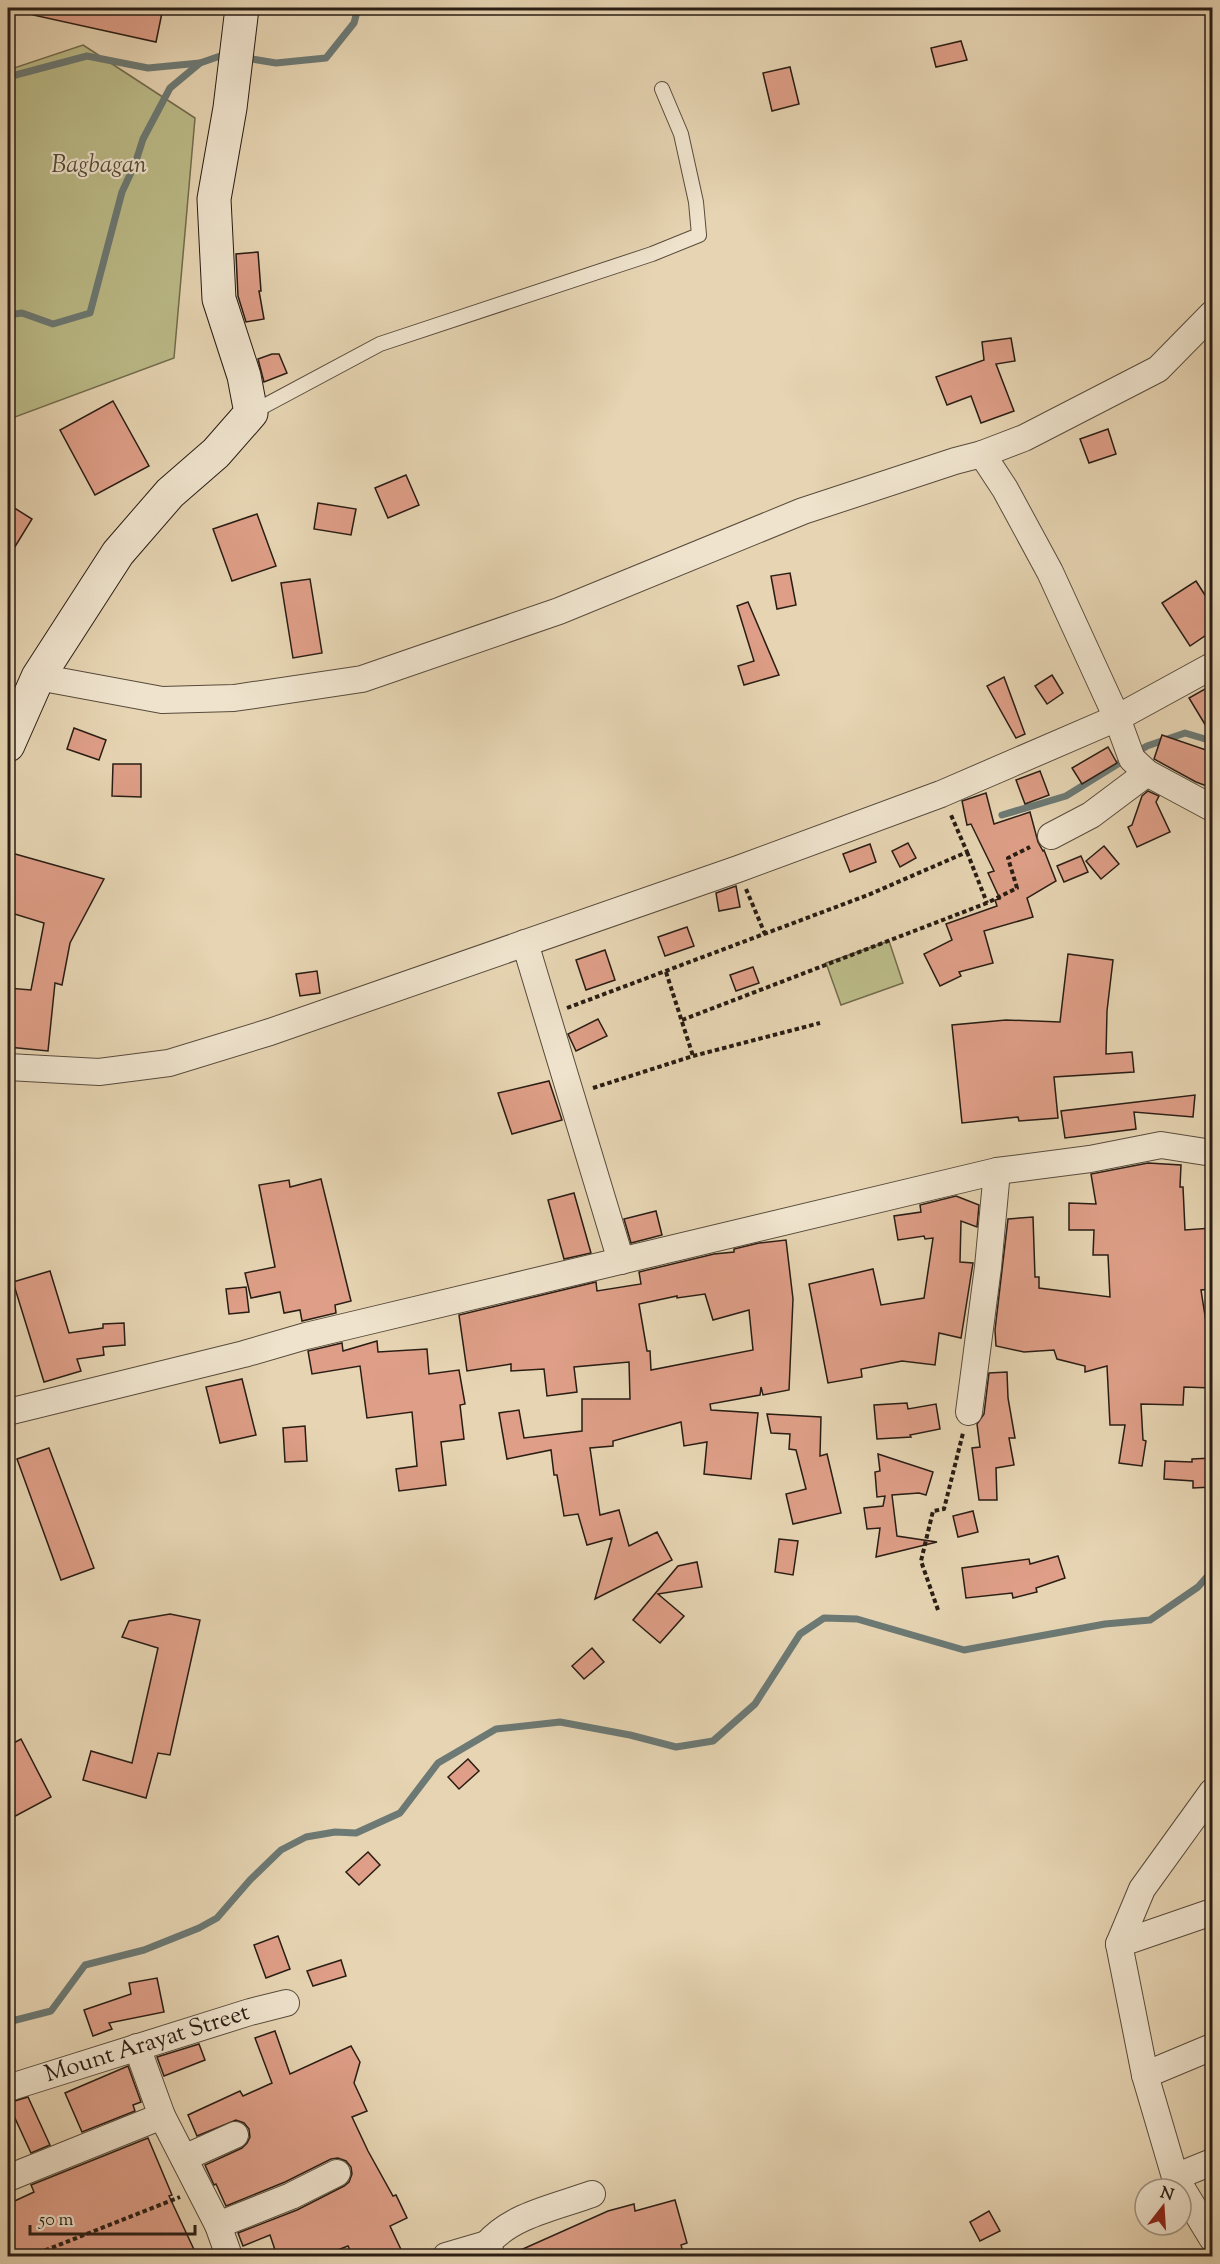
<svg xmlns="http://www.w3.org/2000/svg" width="1220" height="2264" font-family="'Sorts Mill Goudy',serif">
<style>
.green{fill:#bb8;stroke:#726c4e;stroke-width:1.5}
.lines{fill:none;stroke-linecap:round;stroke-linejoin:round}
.stream{stroke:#6c7974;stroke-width:7}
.building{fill:#de9e87;stroke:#291d14;stroke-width:1.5;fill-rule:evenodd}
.lane-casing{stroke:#584b3c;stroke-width:16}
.street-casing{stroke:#584b3c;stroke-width:28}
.secondary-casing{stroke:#291d14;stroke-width:35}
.path{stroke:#291d14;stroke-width:4;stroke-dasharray:4.5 3;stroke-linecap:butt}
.lane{stroke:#efe3cd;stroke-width:14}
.street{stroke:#efe3cd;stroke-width:26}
.secondary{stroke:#efe3cd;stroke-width:33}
.labels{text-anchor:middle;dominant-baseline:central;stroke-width:4.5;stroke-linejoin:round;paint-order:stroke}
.park-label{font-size:24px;font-style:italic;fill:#554c37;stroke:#efe3cd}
.street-label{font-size:24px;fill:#291d14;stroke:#efe3cd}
</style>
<rect width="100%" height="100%" fill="#e6d4b2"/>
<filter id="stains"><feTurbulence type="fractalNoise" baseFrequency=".00333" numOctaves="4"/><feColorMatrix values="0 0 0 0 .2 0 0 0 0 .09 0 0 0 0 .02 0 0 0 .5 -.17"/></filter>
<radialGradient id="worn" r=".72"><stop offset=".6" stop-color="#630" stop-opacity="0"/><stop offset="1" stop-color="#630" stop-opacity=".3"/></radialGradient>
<!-- green -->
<g class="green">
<path d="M83 45 195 118 174 358 12 418 8 424V70Z"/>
<path d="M889 941 903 983 841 1005 826 963Z"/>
</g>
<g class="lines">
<!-- stream -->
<g class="stream">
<path d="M246 58 276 63 326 58 354 23 358 8"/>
<path d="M8 77 87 56 148 68 200 63 226 54"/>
<path d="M8 315 22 313 53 324 90 313 122 192 135 164 143 139 170 88 200 63"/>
<path d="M1002 815 1066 796 1147 746 1185 733 1212 741"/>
<path d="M8 2022 51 2011 85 1965 144 1950 199 1928 217 1918 250 1880 281 1850 306 1837 335 1832 356 1833 400 1813 438 1763 496 1729 560 1722 630 1735 676 1747 713 1741 755 1704 800 1634 824 1618 857 1619 964 1650 1105 1624 1150 1620 1198 1587 1212 1571"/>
</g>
</g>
<!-- building -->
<g class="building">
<path d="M34 8H163L156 42 33 15Z"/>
<path d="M961 41 967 60 936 67 931 48Z"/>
<path d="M790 67 799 104 772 111 763 73Z"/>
<path d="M258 252 261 291H259L264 319 246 322 238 296 236 254Z"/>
<path d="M1011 338 1015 361 996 364 1014 411 981 423 971 396 947 405 936 377 984 360 982 342Z"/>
<path d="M272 354H279L287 373 264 382 258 359Z"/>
<path d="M113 401 149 466 95 495 60 430Z"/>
<path d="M1108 429 1116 454 1089 463 1080 439Z"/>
<path d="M406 475 419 505 388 518 375 488Z"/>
<path d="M318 503 356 509 351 535 314 529Z"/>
<path d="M8 504 32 519 8 558Z"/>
<path d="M257 514 276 566 232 581 213 529Z"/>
<path d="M790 573 796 605 777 609 771 576Z"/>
<path d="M310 579 322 653 293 658 281 583Z"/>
<path d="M1196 581 1212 606V631L1190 646 1162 603Z"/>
<path d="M748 602 779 675 744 685 738 666 754 661 737 606Z"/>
<path d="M1052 675 1063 693 1047 704 1035 686Z"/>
<path d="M1004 677 1025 734 1016 738 987 686Z"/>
<path d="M1212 685V736L1189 698Z"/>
<path d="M74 728 106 740 99 760 67 749Z"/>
<path d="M1162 735 1212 752V788L1196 782 1154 759Z"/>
<path d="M1108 747 1117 763 1082 784 1072 768Z"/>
<path d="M113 764H141V797L112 796Z"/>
<path d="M1040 771 1049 795 1025 804 1016 780Z"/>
<path d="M1148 791 1159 796 1156 802 1170 832 1137 847 1128 827 1132 825 1142 796Z"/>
<path d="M986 793 994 824 1030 812 1038 842 1043 851 1044 850 1056 881 1027 898 1033 917 984 931 993 963 959 972 961 976 940 986 924 954 952 940 946 924 997 906 995 900 1000 899 988 873 994 871 971 824 967 825 962 801Z"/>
<path d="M908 843 916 858 900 867 892 851Z"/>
<path d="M870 844 876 862 850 872 843 854Z"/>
<path d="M1104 846 1119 864 1101 879 1086 861Z"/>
<path d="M8 852 104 879 70 943 62 985 55 983 48 1051 8 1047V988L31 990 44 923 8 912Z"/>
<path d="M1081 856 1088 872 1064 882 1057 866Z"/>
<path d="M736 886 740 907 719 911 716 893Z"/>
<path d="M687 927 694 946 665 956 658 937Z"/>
<path d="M605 950 615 980 586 990 576 960Z"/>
<path d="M1068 954 1113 960 1107 1011 1106 1054 1132 1052 1134 1072 1054 1077 1058 1118 1019 1121 1018 1117 962 1123 952 1025 1006 1020 1060 1022Z"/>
<path d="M753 967 759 983 736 991 730 975Z"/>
<path d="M317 971 320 993 300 996 296 974Z"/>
<path d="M598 1019 607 1036 576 1051 568 1034Z"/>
<path d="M549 1081 562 1120 512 1134 498 1093Z"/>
<path d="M1195 1095 1193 1117 1134 1112 1136 1129 1065 1138 1061 1111Z"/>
<path d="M1148 1163 1181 1165 1180 1187H1183L1185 1230 1212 1228V1289L1201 1290 1209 1341H1212V1388L1184 1387 1183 1405 1141 1404 1143 1440 1146 1441 1142 1466 1119 1463 1125 1425H1110L1107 1366 1085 1372V1366L1057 1359 1054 1350 1024 1352 996 1346 995 1330 1008 1219 1033 1217 1035 1277H1039V1288L1110 1297 1108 1255H1093L1094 1230H1069V1203L1096 1204 1091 1174Z"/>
<path d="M321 1179 351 1301 335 1305 336 1313 302 1321 300 1310 284 1313 280 1292 251 1298 245 1273 275 1267 259 1185 289 1180 290 1187Z"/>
<path d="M574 1193 591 1253 564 1259 548 1200Z"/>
<path d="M956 1196 979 1205 977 1227 961 1221 960 1262 973 1263 961 1338 939 1333 935 1365 902 1361 861 1369 862 1377 828 1383 809 1284 873 1269 881 1305 924 1298 933 1238 925 1239 924 1236 898 1240 894 1216 921 1212 920 1205Z"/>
<path d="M656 1211 662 1235 631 1243 624 1219Z"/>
<path d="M786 1240 793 1299 789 1390 763 1395 761 1387 760 1395 710 1404 711 1410 758 1413 751 1479 704 1474 707 1442 684 1446 681 1422 613 1441V1446L590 1448 600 1515 619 1510 629 1546 657 1532 672 1560 595 1599 612 1538 587 1545 578 1514 564 1516 557 1475H554L551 1450 507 1459 499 1413 519 1410 524 1438 582 1431V1399H630L629 1362 574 1367 577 1392 547 1396 544 1369 511 1371V1364L467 1371 459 1315 596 1282 597 1291 641 1284 639 1272 714 1254 734 1252V1249L759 1243ZM705 1294 713 1320 749 1310 753 1350 651 1370 650 1351H647L639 1304 677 1296V1298Z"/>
<path d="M50 1271 69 1333 103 1328V1324L124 1323 125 1345 103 1347 104 1355 77 1359 81 1371 44 1382 13 1282Z"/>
<path d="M246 1287 249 1312 229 1314 226 1289Z"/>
<path d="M377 1341 378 1352 427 1349 429 1374 459 1370 465 1404 460 1405 464 1439 441 1442 446 1485 399 1491 396 1469 417 1466 412 1412 367 1418 360 1366 312 1374 308 1351 342 1343 343 1351Z"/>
<path d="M1007 1372 1008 1398 1015 1438H1009L1014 1465 996 1468 997 1500H979L972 1448 980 1447 977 1424 984 1414 989 1373Z"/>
<path d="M242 1379 256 1435 220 1443 206 1387Z"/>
<path d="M907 1403 908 1409 936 1404 940 1429 910 1435 911 1437 877 1439 874 1405Z"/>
<path d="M767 1414 821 1417 820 1456 827 1454 841 1513 793 1524 786 1494 806 1489 796 1450 789 1449 790 1434 771 1433Z"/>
<path d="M305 1426 307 1461 285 1462 283 1428Z"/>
<path d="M49 1448 94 1568 61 1580 17 1459Z"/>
<path d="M878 1454 933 1472 926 1495 919 1493 892 1495 897 1536 937 1542 876 1557 880 1528 867 1529 864 1508 883 1506 885 1496 877 1497 875 1472 880 1471Z"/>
<path d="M1212 1458V1487L1193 1488V1481L1164 1479 1165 1461 1192 1462V1459Z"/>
<path d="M973 1511 978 1532 958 1537 953 1516Z"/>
<path d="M779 1539 798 1541 793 1575 775 1572Z"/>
<path d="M1058 1556 1065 1578 1036 1588 1037 1592 1013 1598 1012 1593 966 1598 962 1568 1029 1559 1030 1564Z"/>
<path d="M697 1562 702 1587 658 1594 684 1616 660 1643 633 1620 678 1566Z"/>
<path d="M170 1614 200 1620 170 1755 158 1753 146 1798 83 1780 91 1751 132 1763 158 1648 122 1637 129 1621Z"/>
<path d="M592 1648 604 1662 584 1679 572 1666Z"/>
<path d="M21 1739 51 1797 8 1820V1746Z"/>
<path d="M468 1759 479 1771 459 1789 448 1777Z"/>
<path d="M368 1852 380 1865 359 1885 346 1872Z"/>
<path d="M278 1936 290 1969 266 1978 254 1945Z"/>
<path d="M341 1960 346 1976 313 1986 307 1971Z"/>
<path d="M157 1978 164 2012 109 2023 112 2029 93 2036 84 2010 131 1994 129 1983Z"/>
<path d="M275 2031 290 2074 351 2046 360 2062 354 2083 367 2111 352 2117 368 2151 393 2196 396 2195 407 2218 390 2226 404 2256H353L348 2246 322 2256H277L270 2235 243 2246 238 2233 297 2210 344 2186 349 2182 352 2174 351 2167 346 2161 338 2158 331 2159 285 2182 226 2206 216 2184 214 2185 205 2165 242 2148 247 2143 250 2137 249 2129 244 2123 236 2120 197 2136 188 2115 240 2091 243 2096 272 2083 255 2038Z"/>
<path d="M199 2044 205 2060 164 2076 157 2057Z"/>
<path d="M128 2066 141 2102 133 2105 135 2111 82 2132 65 2093Z"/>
<path d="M28 2097 50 2145 31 2153 8 2103Z"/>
<path d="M148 2138 172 2195 169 2196 197 2256H8V2204L34 2192 31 2185Z"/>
<path d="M675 2200 687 2243 681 2245 684 2256H507L608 2211 634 2204 635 2211Z"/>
<path d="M989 2211 1000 2231 980 2241 970 2222Z"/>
</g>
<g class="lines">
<!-- lane casing -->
<g class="lane-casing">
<path id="lane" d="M251 413 380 344 652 254 699 235 696 202 681 134 662 89"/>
</g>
<!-- street casing -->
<g class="street-casing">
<g id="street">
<path d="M982 454 1024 438 1158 369 1212 314"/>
<path d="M38 677 162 700 234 698 362 679 559 611 803 511 955 461 982 454 1005 489 1050 572 1117 718 1132 759 1147 773 1212 808"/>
<path d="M1051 836 1091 815 1147 773"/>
<path d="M525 943 621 1261"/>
<path d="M8 1067 99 1072 169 1063 270 1032 738 869 941 794 1117 718 1212 666"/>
<path d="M8 1412 244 1354 306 1336 997 1171 1090 1159 1161 1145 1212 1153"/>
<path d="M969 1412 988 1267 997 1171"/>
<path d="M1212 1792 1142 1889 1119 1944 1145 2075 1175 2177 1212 2238"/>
<path d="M1119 1944 1212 1912"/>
<path d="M137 2047 162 2116 218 2225 229 2256"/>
<path d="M1145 2075 1212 2047"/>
<path id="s1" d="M8 2088 250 2012 286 2003"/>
<path d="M184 2158 235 2135"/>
<path d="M1175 2177 1212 2162"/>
<path d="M8 2178 162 2116"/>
<path d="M218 2225 291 2196 337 2173"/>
<path d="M487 2244C512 2215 556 2207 592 2194"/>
<path d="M446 2256 487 2244 492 2256"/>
</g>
</g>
<!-- secondary casing -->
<g class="secondary-casing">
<path id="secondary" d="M8 745 38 677 118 553 170 493 216 453 251 413 244 376 219 299 214 199 230 108 242 8"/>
</g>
<!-- path -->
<g class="path">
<path d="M967 852 987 903"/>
<path d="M746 889 765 934"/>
<path d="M666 972 693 1056"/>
<path d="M567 1008 868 895 967 852 951 815"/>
<path d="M682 1020 987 903 1017 888 1008 858 1030 847"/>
<path d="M593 1088 693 1056 820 1023"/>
<path d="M938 1610 921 1561 933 1511 944 1509 963 1433"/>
<path d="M31 2256 180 2197"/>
</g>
<!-- lane -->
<use href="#lane" class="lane"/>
<!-- street -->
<use href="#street" class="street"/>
<!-- secondary -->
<use href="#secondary" class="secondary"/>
</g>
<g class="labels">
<!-- park labels -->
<g class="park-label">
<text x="99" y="166">Bagbagan</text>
</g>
<!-- street labels -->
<g class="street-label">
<text stroke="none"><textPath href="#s1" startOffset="146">Mount Arayat Street</textPath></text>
</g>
</g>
<!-- margin -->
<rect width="1220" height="2264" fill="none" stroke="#e6d4b2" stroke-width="30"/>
<rect x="9" y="9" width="1202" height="2246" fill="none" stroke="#291d14" stroke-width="3"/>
<rect x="15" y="15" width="1190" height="2234" fill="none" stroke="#291d14" stroke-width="1.5"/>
<!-- north arrow -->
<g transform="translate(1163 2207) rotate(17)"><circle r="28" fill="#efe3cd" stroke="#a09483" stroke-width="1.5"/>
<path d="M0-4.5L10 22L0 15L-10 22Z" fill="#8f2418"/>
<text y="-9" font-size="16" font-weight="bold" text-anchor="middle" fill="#291d14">N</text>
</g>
<!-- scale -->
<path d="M30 2225v9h165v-9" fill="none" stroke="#291d14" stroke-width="3"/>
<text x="39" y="2225" font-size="18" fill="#291d14" stroke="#efe3cd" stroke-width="4.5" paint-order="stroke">50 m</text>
<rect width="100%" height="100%" filter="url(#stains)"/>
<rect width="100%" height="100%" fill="url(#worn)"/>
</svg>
